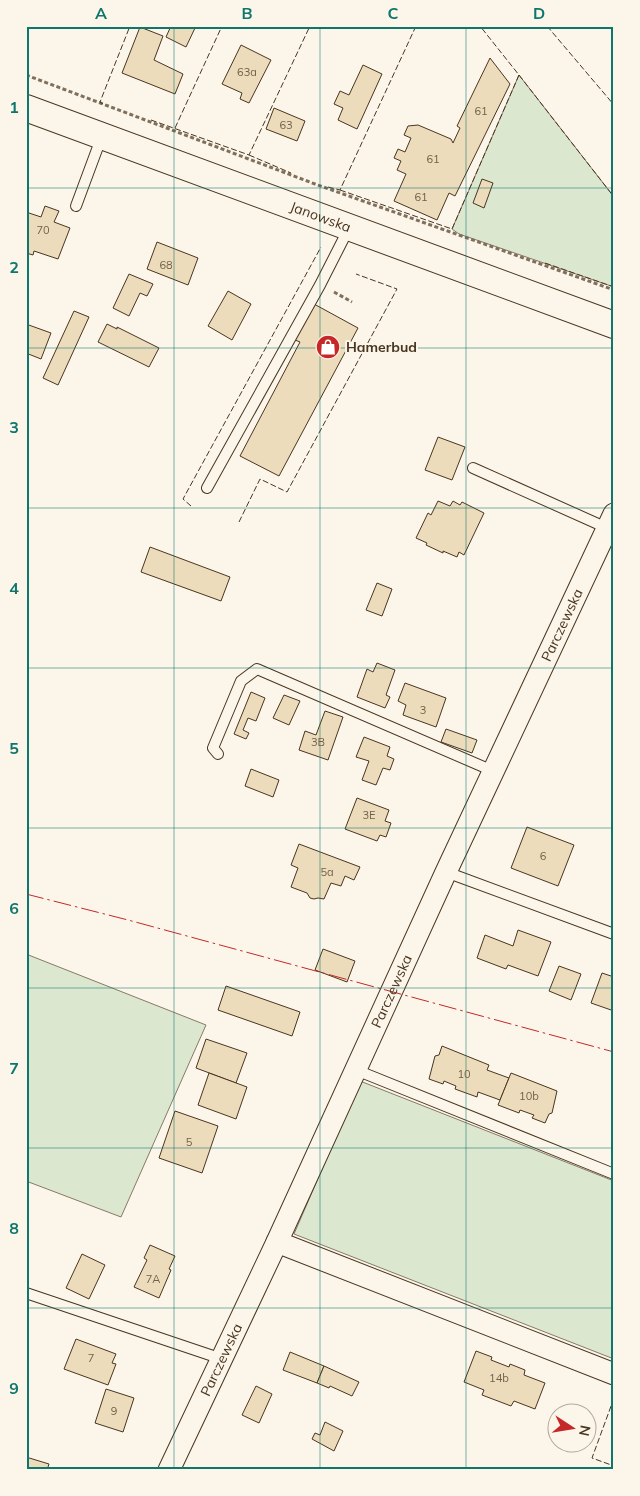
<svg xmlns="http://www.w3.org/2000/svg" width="640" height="1496" font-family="Mulish,sans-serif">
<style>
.green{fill:#dce7d0;stroke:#887966}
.building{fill:#ecdcbc;stroke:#4a3520}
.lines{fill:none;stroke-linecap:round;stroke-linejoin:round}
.service-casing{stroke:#4a3520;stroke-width:12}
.minor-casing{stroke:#4a3520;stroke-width:23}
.tertiary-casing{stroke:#4a3520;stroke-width:28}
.path{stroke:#7f6f5c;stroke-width:3;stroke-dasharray:4 2.5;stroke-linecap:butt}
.service{stroke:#fbf6e9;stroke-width:10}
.minor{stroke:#fbf6e9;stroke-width:21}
.tertiary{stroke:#fbf6e9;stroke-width:26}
.fence{stroke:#4a3520;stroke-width:1;stroke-dasharray:6 2.5;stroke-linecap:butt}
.power{stroke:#c62828;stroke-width:1;stroke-dasharray:18 4 2.5 4;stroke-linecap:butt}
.grid{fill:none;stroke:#0f766e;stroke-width:1;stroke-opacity:0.55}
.labels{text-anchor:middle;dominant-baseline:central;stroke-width:4;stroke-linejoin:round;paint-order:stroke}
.number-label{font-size:11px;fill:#725f47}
.street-label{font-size:14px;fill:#4a3520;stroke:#fbf6e9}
.poi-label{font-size:14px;font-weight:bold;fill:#4a3520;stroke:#fbf6e9;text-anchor:start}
.neatline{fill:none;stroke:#0f766e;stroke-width:2}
.grid-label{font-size:16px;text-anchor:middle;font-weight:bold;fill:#0f766e}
</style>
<rect width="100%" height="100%" fill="#fbf6e9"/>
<!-- green -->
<g class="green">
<path d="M519 75 614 197V287L459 234 452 229Z"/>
<path d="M26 954 206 1025 121 1217 26 1181Z"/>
<path d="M360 1081 614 1181V1359L294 1234Z"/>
</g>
<!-- building -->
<g class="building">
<path d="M171 26H192L195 28 186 47 166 37Z"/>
<path d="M140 27 163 36 154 60 183 74 175 94 122 73Z"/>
<path d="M241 45 271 60 249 103 240 99 242 93 222 84Z"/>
<path d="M490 58 510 84 455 196 449 193 437 220 394 201 406 174 397 170 401 161 394 158 398 149 405 152 411 138 404 135 408 126 418 125 451 139 453 143 460 128 457 126Z"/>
<path d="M363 65 382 74 357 129 338 120 343 108 334 104 340 91 349 95Z"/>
<path d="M274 108 305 121 297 141 266 129Z"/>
<path d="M482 179 493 183 484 208 473 203Z"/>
<path d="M45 206 59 211 54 222 70 228 58 259 34 251 33 255 26 253V212L41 217Z"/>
<path d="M157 242 198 258 188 285 147 269Z"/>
<path d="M129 274 153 284 147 296 140 293 129 316 113 308Z"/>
<path d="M228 291 251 304 232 340 208 326Z"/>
<path d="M314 304 358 328 279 476 240 456 300 342 295 340Z"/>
<path d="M74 311 89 317 58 385 43 378Z"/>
<path d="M26 324 51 333 41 359 26 353Z"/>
<path d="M107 324 117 329V327L159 348 149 367 98 342Z"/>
<path d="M438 437 465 447 452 480 425 470Z"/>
<path d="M438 501 450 506 453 501 460 505 462 502 484 513 464 555 459 552 457 557 443 551V553L426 545 427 543 416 538 428 513 431 515Z"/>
<path d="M150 547 230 577 221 601 141 572Z"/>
<path d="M377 583 392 589 382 616 366 610Z"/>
<path d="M377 663 395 670 386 695 390 697 385 708 357 697 367 669 373 672Z"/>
<path d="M405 683 446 698 436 727 403 715 406 705 398 701Z"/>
<path d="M251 692 265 698 256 721 248 718 243 730 249 733 246 739 234 734Z"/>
<path d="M284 695 300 701 289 725 273 718Z"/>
<path d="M325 711 343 717 328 760 299 750 305 731 316 735Z"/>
<path d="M446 729 477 740 472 753 441 742Z"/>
<path d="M364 737 390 747 387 756 394 759 390 770 383 768 376 785 362 780 369 761 356 757Z"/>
<path d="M251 769 279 780 273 797 245 786Z"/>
<path d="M357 798 389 810 385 821 391 823 386 837 380 835 377 841 345 829Z"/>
<path d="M527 827 574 845 558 886 511 868Z"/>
<path d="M299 844 360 867 354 880 345 876 341 886 331 883 324 899 318 898 314 899 310 898 307 893 291 887 298 868 291 865Z"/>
<path d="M518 930 551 942 538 976 508 965 506 969 477 958 485 935 513 946Z"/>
<path d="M323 949 355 961 347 982 315 970Z"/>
<path d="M559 966 581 974 571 1000 549 991Z"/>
<path d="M602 973 614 977V1011L591 1003Z"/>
<path d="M226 986 300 1012 292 1036 218 1010Z"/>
<path d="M206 1039 247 1053 236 1083 196 1068Z"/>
<path d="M442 1046 489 1065 487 1070 509 1078 500 1100 478 1092 477 1097 455 1089 456 1086 444 1081 443 1084 429 1079 435 1056 439 1055Z"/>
<path d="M209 1073 247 1087 236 1119 198 1105Z"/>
<path d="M511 1073 557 1091 552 1113 549 1114 545 1123 532 1118 534 1115 520 1110 519 1113 498 1105Z"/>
<path d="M175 1111 218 1126 202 1173 159 1158Z"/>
<path d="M150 1245 175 1256 169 1269 171 1270 159 1298 134 1287 147 1260 144 1258Z"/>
<path d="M82 1254 105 1265 89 1299 66 1288Z"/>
<path d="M76 1339 116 1354 112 1363 116 1364 108 1385 64 1369Z"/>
<path d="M476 1351 492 1357 491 1360 509 1367 510 1364 525 1370 524 1375 545 1383 535 1409 514 1401 511 1406 482 1395 484 1390 464 1382Z"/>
<path d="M290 1352 324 1366 317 1383 283 1370Z"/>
<path d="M324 1366 359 1382 352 1396 330 1386 329 1388 317 1383Z"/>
<path d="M256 1386 272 1394 259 1423 242 1415Z"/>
<path d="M106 1389 134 1398 123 1432 95 1423Z"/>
<path d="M325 1422 343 1431 334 1451 312 1439 315 1433 320 1435Z"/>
<path d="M26 1457 49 1464 47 1470H26Z"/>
</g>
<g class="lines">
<!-- service casing -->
<g class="service-casing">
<g id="service">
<path d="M76 206 102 136"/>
<path d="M473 468 607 528"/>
<path d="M207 488 320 285 349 228"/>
<path d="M218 754 213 748 241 681 257 669 493 771"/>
<path d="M446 872 614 934"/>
<path d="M356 1070 614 1174"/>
<path d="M26 1293 222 1359"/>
</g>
</g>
<!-- minor casing -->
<g class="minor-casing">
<g id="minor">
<path d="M277 1242 614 1374"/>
<path id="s1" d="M169 1470 277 1242 446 872 614 514"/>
</g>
</g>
<!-- tertiary casing -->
<g class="tertiary-casing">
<g id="tertiary">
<path id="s2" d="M26 108 614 325"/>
</g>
</g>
<!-- path -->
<g class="path">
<path d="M26 75 315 184 614 290"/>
<path d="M334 292 352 302"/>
</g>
<!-- service -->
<use href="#service" class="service"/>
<!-- minor -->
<use href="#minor" class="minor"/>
<!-- tertiary -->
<use href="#tertiary" class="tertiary"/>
<!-- fence -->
<g class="fence">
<path d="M547 26 614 105"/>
<path d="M519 75 614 197"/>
<path d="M103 104 100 102 130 26"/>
<path d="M151 120 249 155 310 26"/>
<path d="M175 128 222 26"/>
<path d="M249 155 291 173"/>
<path d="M328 187 340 190 416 26"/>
<path d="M340 190 452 229 519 75 480 26"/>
<path d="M545 263 614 287"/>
<path d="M191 506 183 499 321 247"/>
<path d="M239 522 260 479 287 492 397 289 356 274"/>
<path d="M614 1398 592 1458 614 1466"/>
</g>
<!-- power -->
<path class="power" d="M26 894 128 920 614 1052"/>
</g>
<!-- grid -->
<path class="grid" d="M174 26V1470M320 26V1470M466 26V1470M26 188H614M26 348H614M26 508H614M26 668H614M26 828H614M26 988H614M26 1148H614M26 1308H614"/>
<!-- icons -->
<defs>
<g id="shop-disc" transform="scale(1.25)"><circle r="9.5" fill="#c62828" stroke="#fbf6e9"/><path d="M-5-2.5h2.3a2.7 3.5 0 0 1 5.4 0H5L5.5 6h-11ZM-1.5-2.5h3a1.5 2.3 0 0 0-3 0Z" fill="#fff"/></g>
</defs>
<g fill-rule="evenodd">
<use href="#shop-disc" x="328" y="347"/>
</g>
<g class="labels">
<!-- number labels -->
<g class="number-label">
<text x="247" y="72">63a</text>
<text x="481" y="111">61</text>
<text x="286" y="125">63</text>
<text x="433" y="159">61</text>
<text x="421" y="197">61</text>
<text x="43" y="230">70</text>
<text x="166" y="265">68</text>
<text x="423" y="710">3</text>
<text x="318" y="742">3B</text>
<text x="369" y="815">3E</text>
<text x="543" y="856">6</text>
<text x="327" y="872">5a</text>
<text x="464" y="1074">10</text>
<text x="529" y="1096">10b</text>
<text x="189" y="1142">5</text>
<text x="153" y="1279">7A</text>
<text x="91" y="1358">7</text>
<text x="499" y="1378">14b</text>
<text x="114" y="1411">9</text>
</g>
<!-- street labels -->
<g class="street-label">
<text stroke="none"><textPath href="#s2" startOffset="314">Janowska</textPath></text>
<text stroke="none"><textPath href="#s1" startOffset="932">Parczewska</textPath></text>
<text stroke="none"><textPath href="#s1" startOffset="528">Parczewska</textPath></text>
<text stroke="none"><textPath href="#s1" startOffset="122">Parczewska</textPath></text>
</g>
<!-- poi labels -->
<g class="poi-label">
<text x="346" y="347">Hamerbud</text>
</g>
</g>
<!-- border -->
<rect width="640" height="1496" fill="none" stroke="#fbf6e9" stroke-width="55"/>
<!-- north arrow -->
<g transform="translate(572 1428) rotate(102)"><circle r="24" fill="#fbf6e9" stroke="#b4a999"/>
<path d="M0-4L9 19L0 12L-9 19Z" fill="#c62828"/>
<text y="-8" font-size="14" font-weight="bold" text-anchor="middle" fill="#4a3520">N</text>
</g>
<rect x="28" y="28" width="584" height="1440" class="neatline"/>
<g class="grid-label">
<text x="101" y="19">A</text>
<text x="247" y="19">B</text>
<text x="393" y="19">C</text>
<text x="539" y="19">D</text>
<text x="14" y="113">1</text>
<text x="14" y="273">2</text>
<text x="14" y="433">3</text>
<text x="14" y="594">4</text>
<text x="14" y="754">5</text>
<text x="14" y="914">6</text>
<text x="14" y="1074">7</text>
<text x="14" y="1234">8</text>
<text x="14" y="1394">9</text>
</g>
</svg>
